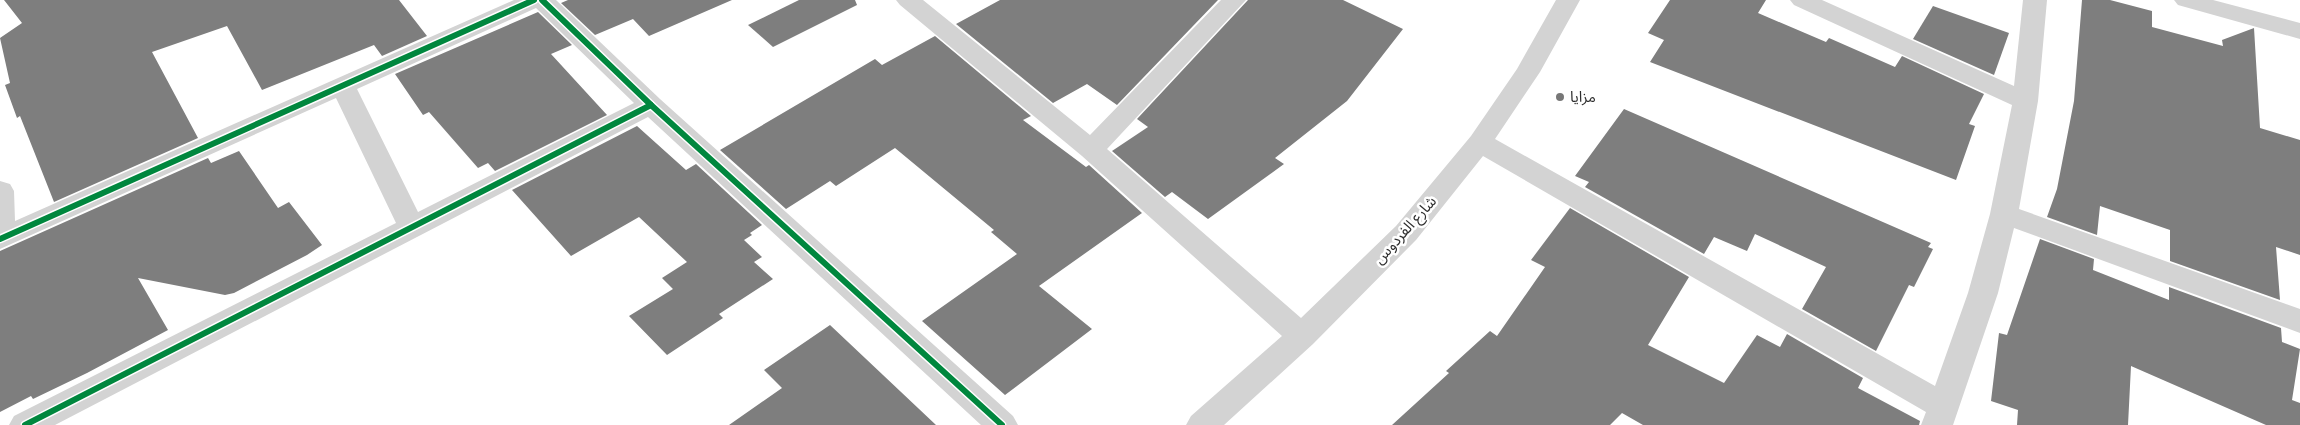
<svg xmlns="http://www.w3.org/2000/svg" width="2300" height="425" font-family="'Roboto Condensed','Noto Sans Arabic',sans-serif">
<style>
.building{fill:#7e7e7e}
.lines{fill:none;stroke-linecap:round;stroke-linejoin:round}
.minor{fill:#d3d3d3;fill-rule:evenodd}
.cycleway-casing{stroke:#fff;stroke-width:9}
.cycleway{stroke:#00873e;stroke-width:6}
.poi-dot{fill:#777;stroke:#fff;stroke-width:2}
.labels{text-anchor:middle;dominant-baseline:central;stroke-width:5;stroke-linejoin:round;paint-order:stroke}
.poi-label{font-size:15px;fill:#2e2e2e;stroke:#fff;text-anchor:start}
.street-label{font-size:15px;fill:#2e2e2e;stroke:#fff}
</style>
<rect width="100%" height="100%" fill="#fff"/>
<!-- building -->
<g class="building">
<path d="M4 0H399L427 36 382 56 374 45 262 90 227 26 152 52 198 138 54 202 20 116 17 118 5 85 10 83 0 38 22 23Z"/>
<path d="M568 0H732L649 36 633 19 595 35 561 3Z"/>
<path d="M799 0H855L857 5 773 47 748 25Z"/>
<path d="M1000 0H1218L1117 105 1087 84 1053 103 956 24Z"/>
<path d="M1248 0H1343L1403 29 1347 101 1275 158 1284 164 1208 219 1172 192 1165 197 1112 151 1148 127 1137 119Z"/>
<path d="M1670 0H1766L1758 13 1826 42 1829 38 1895 67 1902 56 1984 94 1969 124 1975 126 1956 180 1650 62 1664 40 1648 33Z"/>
<path d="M2082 0H2110L2152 11V27L2223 46 2222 40 2254 28 2260 128 2300 140V255L2276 247 2280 300 2170 261V230L2100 206 2097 235 2047 217 2057 189 2074 101Z"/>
<path d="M1933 6 2009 33 1994 75 1913 39Z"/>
<path d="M538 12 572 45 551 54 607 115 495 171 488 163 478 168 429 112 423 115 395 74Z"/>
<path d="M935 36 1031 116 1023 120 1086 167 1089 165 1142 213 1039 286 1092 329 1005 395 922 321 1017 254 991 232 994 230 895 148 836 186 830 181 786 209 720 150 875 59 882 65Z"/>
<path d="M1624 109 1931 243 1928 247 1933 249 1914 287 1909 285 1876 351 1802 309 1826 267 1755 234 1747 251 1714 237 1704 254 1585 187 1589 182 1575 176Z"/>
<path d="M637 126 686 170 696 164 762 225 750 233 752 235 744 240 762 257 754 262 773 279 719 314 723 318 667 355 629 316 673 289 662 278 687 262 639 217 571 256 512 190Z"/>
<path d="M239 151 278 208 289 202 322 245 307 255 234 293 225 295 138 278 168 330 87 373 33 399 31 396 0 412V251L208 158 211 163Z"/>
<path d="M1570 208 1689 277 1648 345 1724 383 1757 335 1780 347 1787 334 1863 378 1858 388 1920 421 1919 425H1643L1622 413 1610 425H1392L1449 373 1446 371 1490 331 1497 336 1545 267 1531 260Z"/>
<path d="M2040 239 2094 259 2093 270 2169 300V287L2281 328 2282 342 2300 349 2292 400 2300 403V425H2266L2131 366 2128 425H2017L2018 410 1991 401 1999 333 2007 335Z"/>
<path d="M830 325 936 425H729L782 388 764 370Z"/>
</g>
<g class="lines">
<!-- minor -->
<g class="minor">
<path d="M514 0H556L660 99 1013 416 1018 425H981L648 117 55 425H9L14 416 396 223 336 98 0 249V181L10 184 14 191 15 221ZM536 8 634 103 418 212 357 89Z"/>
<path d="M896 0H923L1090 135 1221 0H1246L1107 149 1301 318 1396 226 1471 136 1517 69 1556 0H1580L1540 72 1495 139 1935 386 1968 293 1990 214 2012 105 1794 5 1790 0H1822L2014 86 2023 0H2047L2038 101 2019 209 2300 309V333L2014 228 1998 293 1953 425H1921L1926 412 1483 156 1416 240 1313 344 1224 425H1186L1191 416 1282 336 1082 156 900 5Z"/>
<path d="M2174 0H2213L2300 23V39L2178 5Z"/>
</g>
<!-- cycleway casing -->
<g class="cycleway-casing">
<g id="cycleway">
<path d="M542 0 651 105 1002 425"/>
<path d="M0 239 534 0"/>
<path d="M25 425 651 105"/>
</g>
</g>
<!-- cycleway -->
<use href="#cycleway" class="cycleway"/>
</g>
<!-- markers -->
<circle class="poi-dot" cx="1560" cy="97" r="5"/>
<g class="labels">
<!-- poi labels -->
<g class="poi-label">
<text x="1570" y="97">مزايا</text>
</g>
<!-- street labels -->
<g class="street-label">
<text transform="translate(1405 230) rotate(-48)">شارع الفردوس</text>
</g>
</g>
</svg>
